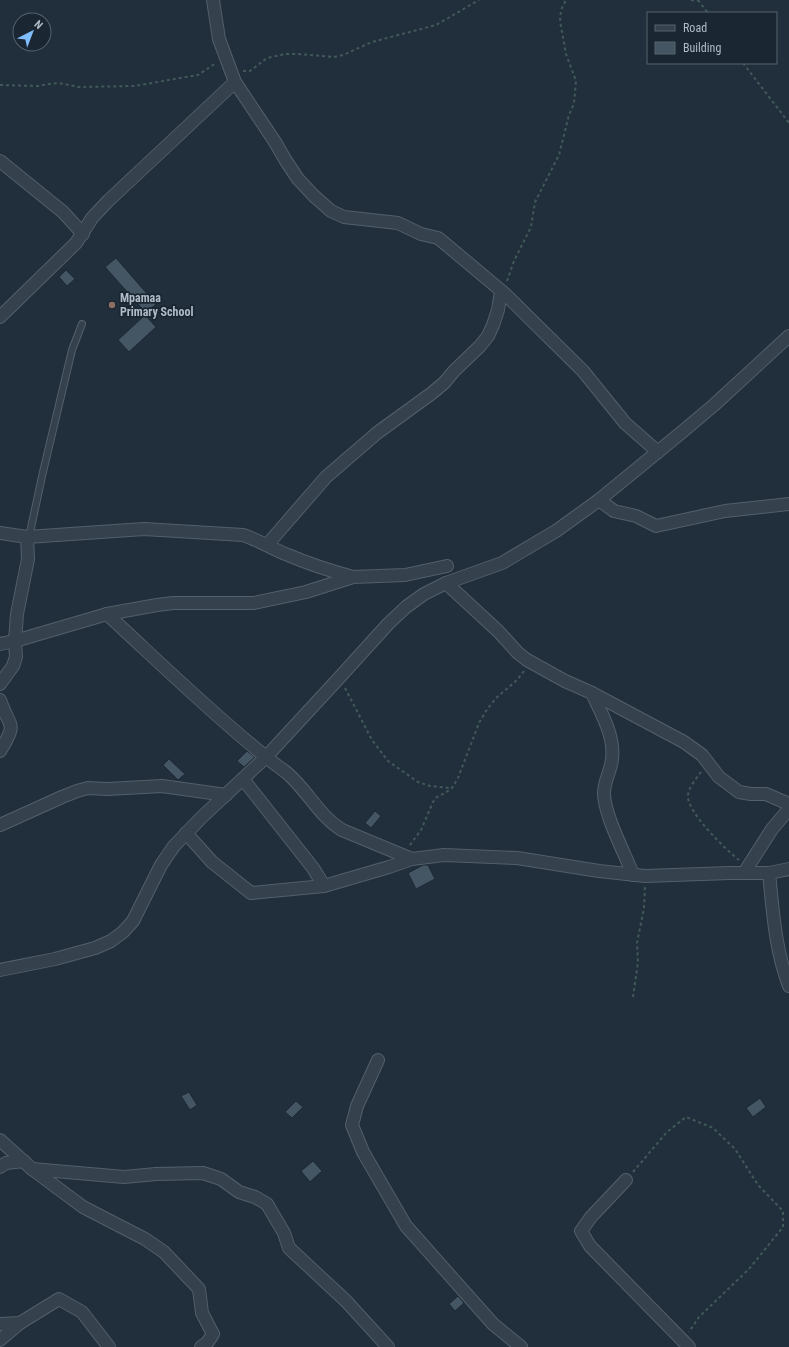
<svg xmlns="http://www.w3.org/2000/svg" width="789" height="1347" font-family="'Roboto Condensed',sans-serif">
<style>
.building{fill:#445563;stroke:#1c2833}
.lines{fill:none;stroke-linecap:round;stroke-linejoin:round}
.lane-casing{stroke:#535f6a;stroke-width:8}
.street-casing{stroke:#535f6a;stroke-width:14}
.path{stroke:#415959;stroke-width:2;stroke-dasharray:3 3;stroke-linecap:butt}
.lane{stroke:#35414c;stroke-width:6}
.street{stroke:#35414c;stroke-width:12}
.education-dot{fill:#8d6e63;stroke:#1a2631;stroke-width:1.5}
.labels{text-anchor:middle;dominant-baseline:central;stroke-width:3.5;stroke-linejoin:round;paint-order:stroke}
.poi-label{font-size:12px;font-weight:bold;fill:#b0bcc8;stroke:#1a2631;text-anchor:start}
</style>
<rect width="100%" height="100%" fill="#212f3c"/>
<!-- building -->
<g class="building">
<path d="M116 258 156 304 146 313 105 267Z"/>
<path d="M66 270 75 279 67 286 59 277Z"/>
<path d="M145 315 156 327 129 352 118 340Z"/>
<path d="M247 751 255 757 244 767 237 761Z"/>
<path d="M169 759 185 774 178 780 163 765Z"/>
<path d="M375 811 381 816 371 828 365 823Z"/>
<path d="M423 865H428L435 879 416 889 408 873Z"/>
<path d="M189 1092 197 1105 190 1110 181 1096Z"/>
<path d="M760 1098 766 1107 753 1117 746 1108Z"/>
<path d="M296 1101 303 1107 292 1118 285 1112Z"/>
<path d="M313 1161 322 1171 310 1182 301 1171Z"/>
<path d="M458 1296 464 1303 455 1311 449 1304Z"/>
</g>
<g class="lines">
<!-- lane casing -->
<g class="lane-casing">
<path id="lane" d="M29 537 43 472 72 350 82 324"/>
</g>
<!-- street casing -->
<g class="street-casing">
<g id="street">
<path d="M213 0 219 39 235 82 275 142 286 161 298 179 314 196 331 211 344 217 398 223 421 234 438 238 443 242 504 293 583 371 625 423 658 452"/>
<path d="M0 161 63 212 83 234"/>
<path d="M0 317 76 243 92 218 108 201 235 82"/>
<path d="M599 500 614 511 636 516 656 526 725 511 789 504"/>
<path d="M0 533 27 537 144 529 243 535C259 540 272 549 288 555 309 564 331 571 353 577"/>
<path d="M267 545 326 477 377 433 432 393 444 383 454 371 480 346 488 336 493 325 498 310 501 291"/>
<path d="M446 583 498 631 518 653 527 660 565 681 592 693 684 742 702 755 719 777 739 792 751 794H766L789 804"/>
<path d="M107 614C159 662 210 712 266 757 273 763 281 768 287 773 308 791 319 816 342 830L412 859"/>
<path d="M0 644 15 641 107 614 157 605 173 603H254L306 592 353 577 405 575 447 566"/>
<path d="M0 684 13 666 16 657 15 641 17 614 28 559 27 537"/>
<path d="M592 693C601 713 615 736 612 759 611 771 603 783 604 795 606 819 624 851 633 875"/>
<path d="M0 700C10 729 18 722 0 751"/>
<path d="M243 779 313 868 324 886"/>
<path d="M0 825 62 797 77 791 88 788 107 789 162 786 226 795"/>
<path d="M186 833 212 862 251 893 324 886 389 867 412 859 444 855 517 858 599 871 645 876 730 873H769L789 869"/>
<path d="M744 873 772 829 789 809"/>
<path d="M769 873C773 912 775 949 789 986"/>
<path d="M0 970 55 959 95 948 111 941 123 932 133 921 161 865 174 846 202 817 266 757 339 678 388 624 406 607 424 594 446 583 502 563 556 531 599 500 682 432 714 405 789 336"/>
<path d="M378 1060 357 1106 352 1125 363 1152 406 1226 493 1324 521 1347"/>
<path d="M0 1140 32 1169 83 1207 145 1239 164 1252 199 1289 202 1313 213 1334 207 1343 201 1347"/>
<path d="M0 1167 6 1163 24 1161"/>
<path d="M32 1169 124 1177 156 1174 203 1173 221 1179 239 1192 255 1197 267 1204 284 1233 289 1248 346 1301 388 1347"/>
<path d="M626 1180 591 1217 581 1231 590 1246 689 1347"/>
<path d="M0 1324 20 1323 59 1299 82 1312 109 1347"/>
<path d="M0 1340 20 1323"/>
</g>
</g>
<!-- path -->
<g class="path">
<path d="M691 0 698 1"/>
<path d="M698 0 708 13"/>
<path d="M743 63 789 123"/>
<path d="M243 71H250L267 58 285 54H298L334 57 343 55 372 42 436 25 479 0"/>
<path d="M0 85 38 86 49 84 59 83 79 87 134 86 198 75 216 63"/>
<path d="M507 281 514 261 531 227 535 202 559 155 569 115 574 103 576 81 566 54 560 21 561 10 566 0"/>
<path d="M345 688 372 740 388 761 418 782 430 786 451 788"/>
<path d="M701 772C696 779 688 788 688 796 687 812 726 850 739 860"/>
<path d="M410 845 421 830 433 802 437 797 445 793 452 788 458 778 479 723 486 711 496 698 517 680 524 671"/>
<path d="M633 997 638 962 637 943 644 908 645 887"/>
<path d="M633 1172 667 1132 686 1117 713 1128 735 1149 758 1185 783 1211V1227L749 1269 699 1317 689 1332"/>
</g>
<!-- lane -->
<use href="#lane" class="lane"/>
<!-- street -->
<use href="#street" class="street"/>
</g>
<!-- markers -->
<circle class="education-dot" cx="112" cy="305" r="4"/>
<g class="labels">
<!-- poi labels -->
<g class="poi-label">
<text x="120" y="298">Mpamaa<tspan x="120" dy="14">Primary School</tspan></text>
</g>
</g>
<!-- legend -->
<rect x="647" y="12" width="130" height="52" fill="#1a2631" stroke="#56626d"/>
<rect x="655" y="25" width="20" height="6" fill="#35414c" stroke="#56626d"/>
<text x="683" y="32" font-size="12" fill="#b0bcc8">Road</text>
<rect x="655" y="42" width="20" height="12" fill="#445563" stroke="#56626d"/>
<text x="683" y="52" font-size="12" fill="#b0bcc8">Building</text>
<!-- north arrow -->
<g transform="translate(32 32) rotate(42)"><circle r="19" fill="#1a2631" stroke="#56626d"/>
<path d="M0-3L7 15L0 10L-7 15Z" fill="#7fbdfd"/>
<text y="-6" font-size="11" font-weight="bold" text-anchor="middle" fill="#b0bcc8">N</text>
</g>
</svg>
